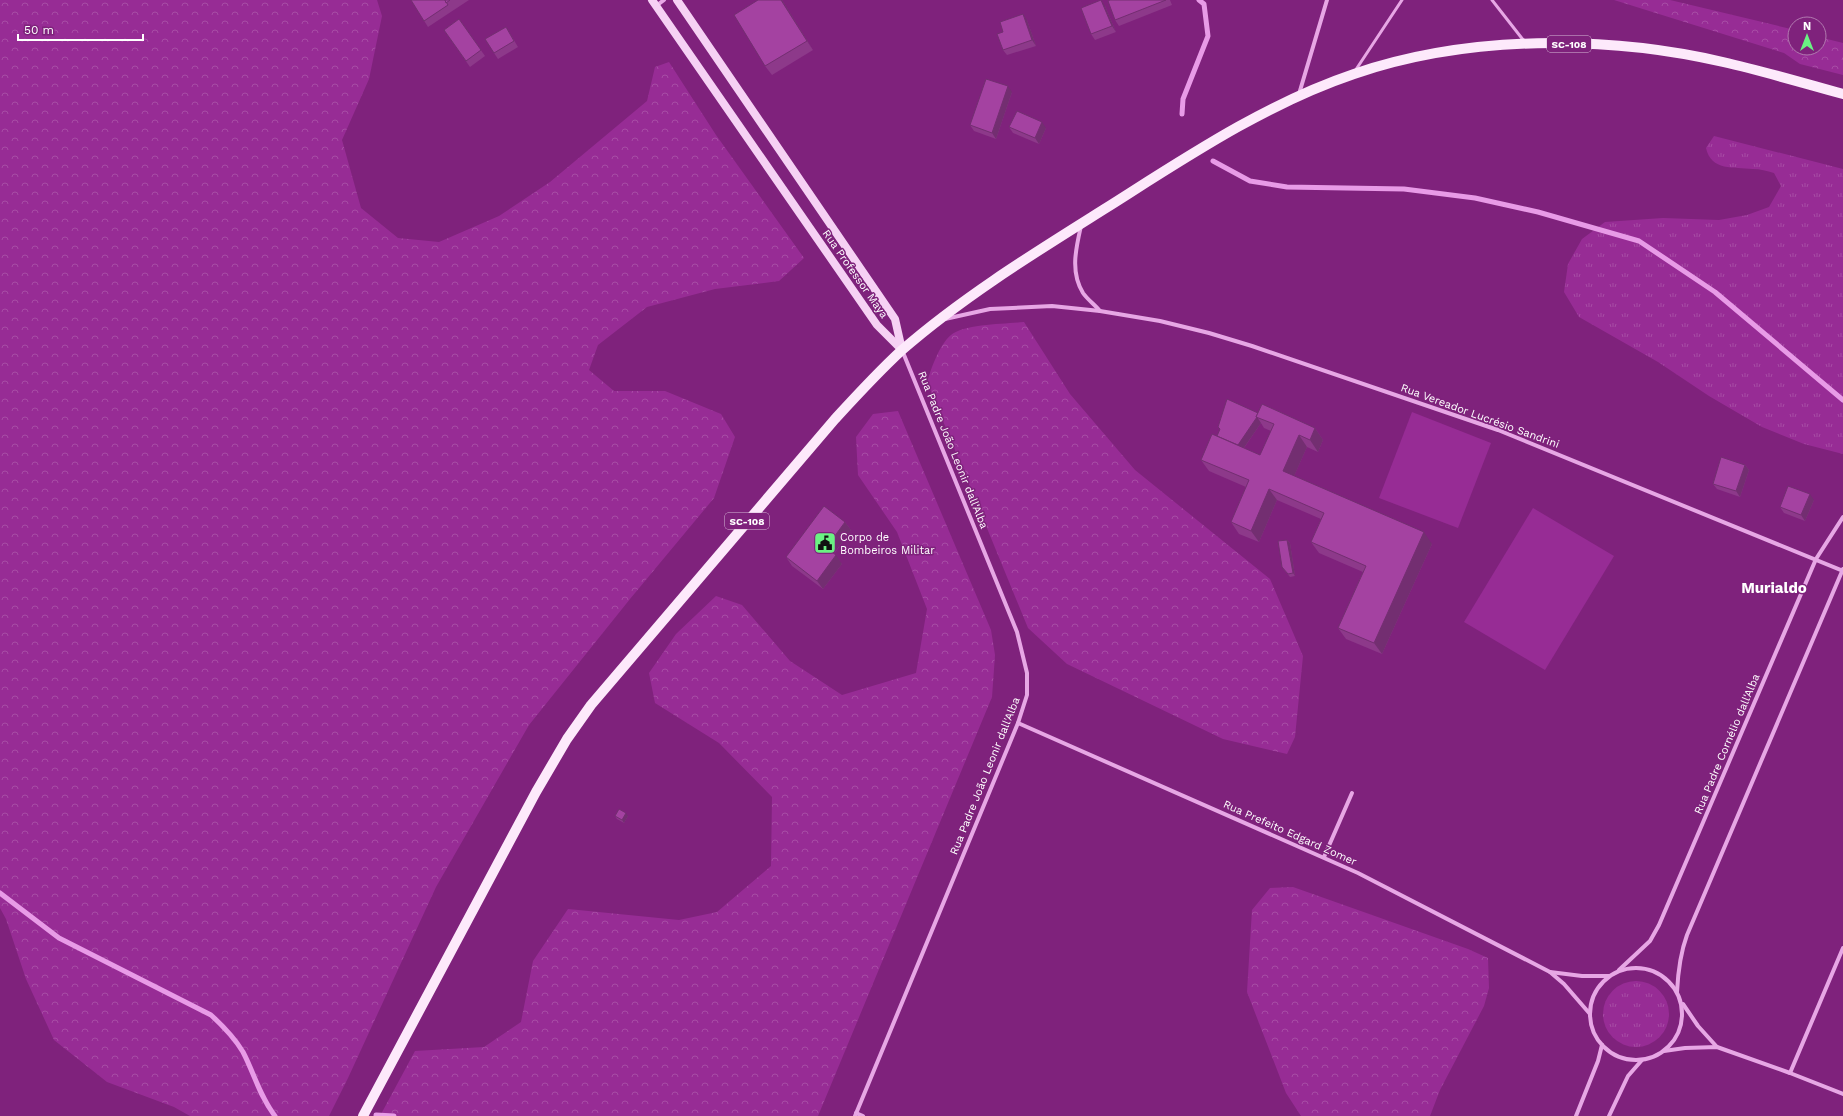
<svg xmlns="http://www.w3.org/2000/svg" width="1843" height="1116" font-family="'Work Sans',sans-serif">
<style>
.grass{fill:url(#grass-tufts)}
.forest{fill:url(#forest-crowns)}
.park{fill:#972c95}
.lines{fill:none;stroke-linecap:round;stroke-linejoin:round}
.stream{stroke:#e89be7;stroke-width:5}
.service{stroke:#e7a7e5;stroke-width:3}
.minor{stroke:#e7a7e5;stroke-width:4}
.secondary{stroke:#f6d1f4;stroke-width:8}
.primary{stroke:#fde9fb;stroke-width:10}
.wall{fill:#8d398a;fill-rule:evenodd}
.shaded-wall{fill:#732e71}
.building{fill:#a442a1;stroke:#732e71}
.labels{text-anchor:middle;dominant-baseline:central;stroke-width:3;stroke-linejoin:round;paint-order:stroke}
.shield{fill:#7f227c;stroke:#d9bdd8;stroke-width:1}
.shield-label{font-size:10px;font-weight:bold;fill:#fff}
.street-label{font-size:11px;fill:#fff;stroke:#7f227c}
.poi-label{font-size:11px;fill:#fff;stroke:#7f227c;text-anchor:start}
.district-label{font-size:15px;font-weight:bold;fill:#fff;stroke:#7f227c}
</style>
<defs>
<pattern id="grass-tufts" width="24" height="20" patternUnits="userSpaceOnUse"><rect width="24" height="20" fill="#972c95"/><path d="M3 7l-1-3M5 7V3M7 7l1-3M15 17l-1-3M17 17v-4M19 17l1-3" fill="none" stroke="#a74ca5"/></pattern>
<pattern id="forest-crowns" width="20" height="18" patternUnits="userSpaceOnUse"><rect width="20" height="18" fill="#972c95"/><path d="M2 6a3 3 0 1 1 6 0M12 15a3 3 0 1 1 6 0" fill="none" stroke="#a74ca5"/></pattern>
</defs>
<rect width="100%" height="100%" fill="#7f227c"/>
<!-- grass -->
<g class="grass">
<path d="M1714 136 1843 169V454L1804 444 1762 427 1709 396 1658 362 1579 317 1564 292 1568 264 1582 239 1605 222 1663 218 1719 220 1747 215 1769 207 1781 186 1774 173C1767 171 1760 169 1753 169 1734 167 1711 171 1706 148Z"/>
<circle cx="1636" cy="1014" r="33"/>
</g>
<!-- forest -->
<g class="forest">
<path d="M0 0H377L382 16 369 79 342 140 361 208 398 238 439 242 499 216 550 182 647 101 655 67 669 62 716 135 804 258 779 281 715 289 647 307 598 345 589 370 614 391H665L721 414 735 437 714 498 630 599 529 725 436 887 348 1078 329 1116H190L174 1107 107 1082 54 1040 26 979 6 919 0 908Z"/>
<path d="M1614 0H1670L1791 29 1795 30V48H1819V37L1843 43V75L1800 64 1784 53Z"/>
<path d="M1024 322 1070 394 1135 470 1270 579 1303 656 1295 737 1287 754 1223 739 1067 664 1028 628 927 382C931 369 939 345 951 335 964 324 1006 324 1024 322Z"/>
<path d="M898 411 991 630 995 655 992 697 818 1116H380L415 1051 484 1047 521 1022 533 961 568 909 679 920 717 912 771 866 772 797 719 743 655 703 649 673 676 634 716 596 742 605 790 661 842 695 916 673 927 609 897 532 858 475 856 437 873 414Z"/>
<path d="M1293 887 1468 949 1488 958 1489 988 1484 1006 1440 1090 1430 1116H1301L1286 1093 1247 992 1252 910 1270 888Z"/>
</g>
<!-- park -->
<g class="park">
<path d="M1412 412 1491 443 1458 528 1379 498Z"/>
<path d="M1533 508 1614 556 1545 670 1464 622Z"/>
</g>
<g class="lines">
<!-- stream -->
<g class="stream">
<path d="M1182 114 1183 99 1208 36 1204 4 1199 0"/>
<path d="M1213 161 1250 181 1287 187 1404 189 1475 198 1538 212 1639 241 1715 292 1843 400"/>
<path d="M0 893 59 938 211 1015C223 1026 234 1037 243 1052 254 1073 260 1097 275 1116"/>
<path d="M376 1115 394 1116"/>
</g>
<!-- service -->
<g class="service">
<path d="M1492 0 1524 41"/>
<path d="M1355 71 1402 0"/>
</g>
<!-- minor -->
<g class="minor">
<path d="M656 6 664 0"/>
<path d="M1299 94 1327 0"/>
<path d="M1081 226C1076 248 1070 272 1083 293 1087 299 1095 305 1100 311"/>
<path d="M945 319 990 309 1052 306 1100 311 1160 321 1209 333 1252 346 1498 430 1843 571"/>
<path d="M1018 723 1358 873 1550 972 1564 984 1590 1014"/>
<path d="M1324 857 1352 793"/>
<circle cx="1636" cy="1014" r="46"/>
<path d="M1619 970 1650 941 1659 925 1816 559 1843 517"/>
<path d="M1550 972 1582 976H1609"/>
<path d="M1677 992C1678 972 1680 954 1687 935L1843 569"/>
<path d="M1683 1004 1698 1026 1717 1047"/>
<path d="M1664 1051 1685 1048 1717 1047 1790 1073 1843 1094"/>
<path d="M1790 1073 1843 948"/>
<path d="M856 1113 863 1116"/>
<path d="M855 1116 1018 723 1027 695V673L1017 632 902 350"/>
<path d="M1576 1116 1598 1061 1602 1045"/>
<path d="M1609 1116 1628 1076 1642 1060"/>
</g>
<!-- secondary -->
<g class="secondary">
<path d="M652 0 877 325 902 350"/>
<path d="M677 0 895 319 902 350"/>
</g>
<!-- primary -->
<path class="primary" d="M363 1116 536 792 567 739 591 705 835 419C857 395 878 372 902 350 964 296 1036 252 1106 208 1185 158 1265 104 1354 74 1468 35 1606 35 1723 62 1763 71 1803 83 1843 94"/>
</g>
<!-- wall -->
<g class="wall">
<path d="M411 0H469L428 27Z"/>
<path d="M758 0H782L813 50 772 75 765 66Z"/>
<path d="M1110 0H1170L1172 5 1119 26 1115 20Z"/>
<path d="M1105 6 1116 32 1095 40 1091 34Z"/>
<path d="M459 19 485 56 470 67 444 30Z"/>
<path d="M1027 20 1036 46 1007 55 1003 50Z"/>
<path d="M506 27 518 47 498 59 494 53Z"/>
<path d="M1012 92 996 139 974 131 970 125Z"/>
<path d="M1009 127 1046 128 1039 144 1013 133Z"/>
<path d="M1258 413 1315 428 1323 440 1318 452 1307 447 1294 476 1432 544 1382 654 1346 639 1338 628 1363 572 1319 553 1311 542 1321 519 1277 500 1259 542 1239 534 1231 522 1246 487 1209 471 1201 460 1217 436ZM1261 423 1264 428 1271 431 1260 455 1244 448Z"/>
<path d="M1745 465 1749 470 1740 497 1717 489 1713 484Z"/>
<path d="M1814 500 1805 521 1784 513 1780 507Z"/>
<path d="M845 522 851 530 834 554 842 564 823 589 792 566 786 557Z"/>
<path d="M1287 540 1290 543 1295 576 1290 577 1282 567Z"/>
<path d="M615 816H628L624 823 617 819Z"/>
</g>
<!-- shaded-wall -->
<g class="shaded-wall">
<path d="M781 0H782L813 50 807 41Z"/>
<path d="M1101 0 1105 6 1116 32 1112 26Z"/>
<path d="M1023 14 1027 20 1036 46 1032 40Z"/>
<path d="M1008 86 1012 92 996 139 992 133Z"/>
<path d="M1042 122 1046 128 1039 144 1035 138Z"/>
<path d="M1257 417 1261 423 1241 452 1237 446Z"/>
<path d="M1315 428 1323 440 1318 452 1310 440Z"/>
<path d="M1299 435 1307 447 1291 483 1283 471Z"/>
<path d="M1745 465 1749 470 1740 497 1736 491Z"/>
<path d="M1269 489 1277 500 1259 542 1251 531Z"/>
<path d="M1810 494 1814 500 1805 521 1801 515Z"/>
<path d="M845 522 851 530 832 556 826 548Z"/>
<path d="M1424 532 1432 544 1382 654 1374 643Z"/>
<path d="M1287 540 1290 543 1295 576 1293 573Z"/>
<path d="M836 555 842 564 823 589 817 581Z"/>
<path d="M626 813 628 816 624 823 622 820Z"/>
</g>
<!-- building -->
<g class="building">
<path d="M411 0H445L448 5 424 21Z"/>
<path d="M445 0H450L446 3Z"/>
<path d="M758 0H781L807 41 765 66 734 15Z"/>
<path d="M1101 0 1112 26 1091 34 1081 8Z"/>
<path d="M1110 0H1166L1115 20 1108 1Z"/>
<path d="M1023 14 1032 40 1003 50 997 34 1003 32 1000 22Z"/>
<path d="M459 19 481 50 466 61 444 30Z"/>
<path d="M506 27 514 41 494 53 485 39Z"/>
<path d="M986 79 1008 86 992 133 970 125Z"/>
<path d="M1017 111 1042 122 1035 138 1009 127Z"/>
<path d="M1227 399 1258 413 1256 417H1257L1238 445 1217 436 1220 429 1218 427Z"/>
<path d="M1262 404 1315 428 1310 440 1299 435 1283 471 1424 532 1374 643 1338 628 1366 566 1311 542 1324 513 1269 489 1251 531 1231 522 1249 480 1201 460 1212 434 1260 455 1274 424 1256 417Z"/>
<path d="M1721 457 1745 465 1736 491 1713 484Z"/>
<path d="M1788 486 1810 494 1801 515 1780 507Z"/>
<path d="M824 506 845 522 826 548 836 555 817 581 786 557Z"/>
<path d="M1287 540 1293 573 1288 574 1282 567 1278 541Z"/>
<path d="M619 809 626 813 622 820 615 816Z"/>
</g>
<!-- icons -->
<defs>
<g id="civic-square" transform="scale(1.15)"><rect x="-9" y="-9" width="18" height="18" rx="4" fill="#6af283" stroke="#7f227c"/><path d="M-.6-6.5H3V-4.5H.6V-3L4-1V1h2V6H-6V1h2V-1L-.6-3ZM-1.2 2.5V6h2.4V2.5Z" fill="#111"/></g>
</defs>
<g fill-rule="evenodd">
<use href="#civic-square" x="825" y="543"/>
</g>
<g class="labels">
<!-- shield labels -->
<g class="shield">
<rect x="1547" y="36" width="44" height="16" rx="3"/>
<rect x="725" y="513" width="44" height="16" rx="3"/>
</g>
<g class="shield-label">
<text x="1569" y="44">SC-108</text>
<text x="747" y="521">SC-108</text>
</g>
<!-- street labels -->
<g class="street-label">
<text transform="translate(855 274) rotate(55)">Rua Professor Maya</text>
<text transform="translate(1480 416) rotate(20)">Rua Vereador Lucrésio Sandrini</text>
<text transform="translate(953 450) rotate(68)">Rua Padre João Leonir dall'Alba</text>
<text transform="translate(1727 744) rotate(-67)">Rua Padre Cornélio dall'Alba</text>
<text transform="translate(985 776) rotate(-68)">Rua Padre João Leonir dall'Alba</text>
<text transform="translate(1290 833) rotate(24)">Rua Prefeito Edgard Zomer</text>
</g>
<!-- poi labels -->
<g class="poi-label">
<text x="840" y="537">Corpo de<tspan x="840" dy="13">Bombeiros Militar</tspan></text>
</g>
<!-- district labels -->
<g class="district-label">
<text x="1774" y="588">Murialdo</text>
</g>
</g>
<!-- north arrow -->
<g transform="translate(1807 36)"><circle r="19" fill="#7f227c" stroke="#b27ab0"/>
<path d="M0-3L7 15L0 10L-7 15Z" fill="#6af283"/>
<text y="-6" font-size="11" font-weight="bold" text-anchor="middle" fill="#ffffff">N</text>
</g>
<!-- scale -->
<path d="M18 34v6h125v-6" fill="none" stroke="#ffffff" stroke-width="2"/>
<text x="24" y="34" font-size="12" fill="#ffffff" stroke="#7f227c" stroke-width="3" paint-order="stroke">50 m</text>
</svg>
